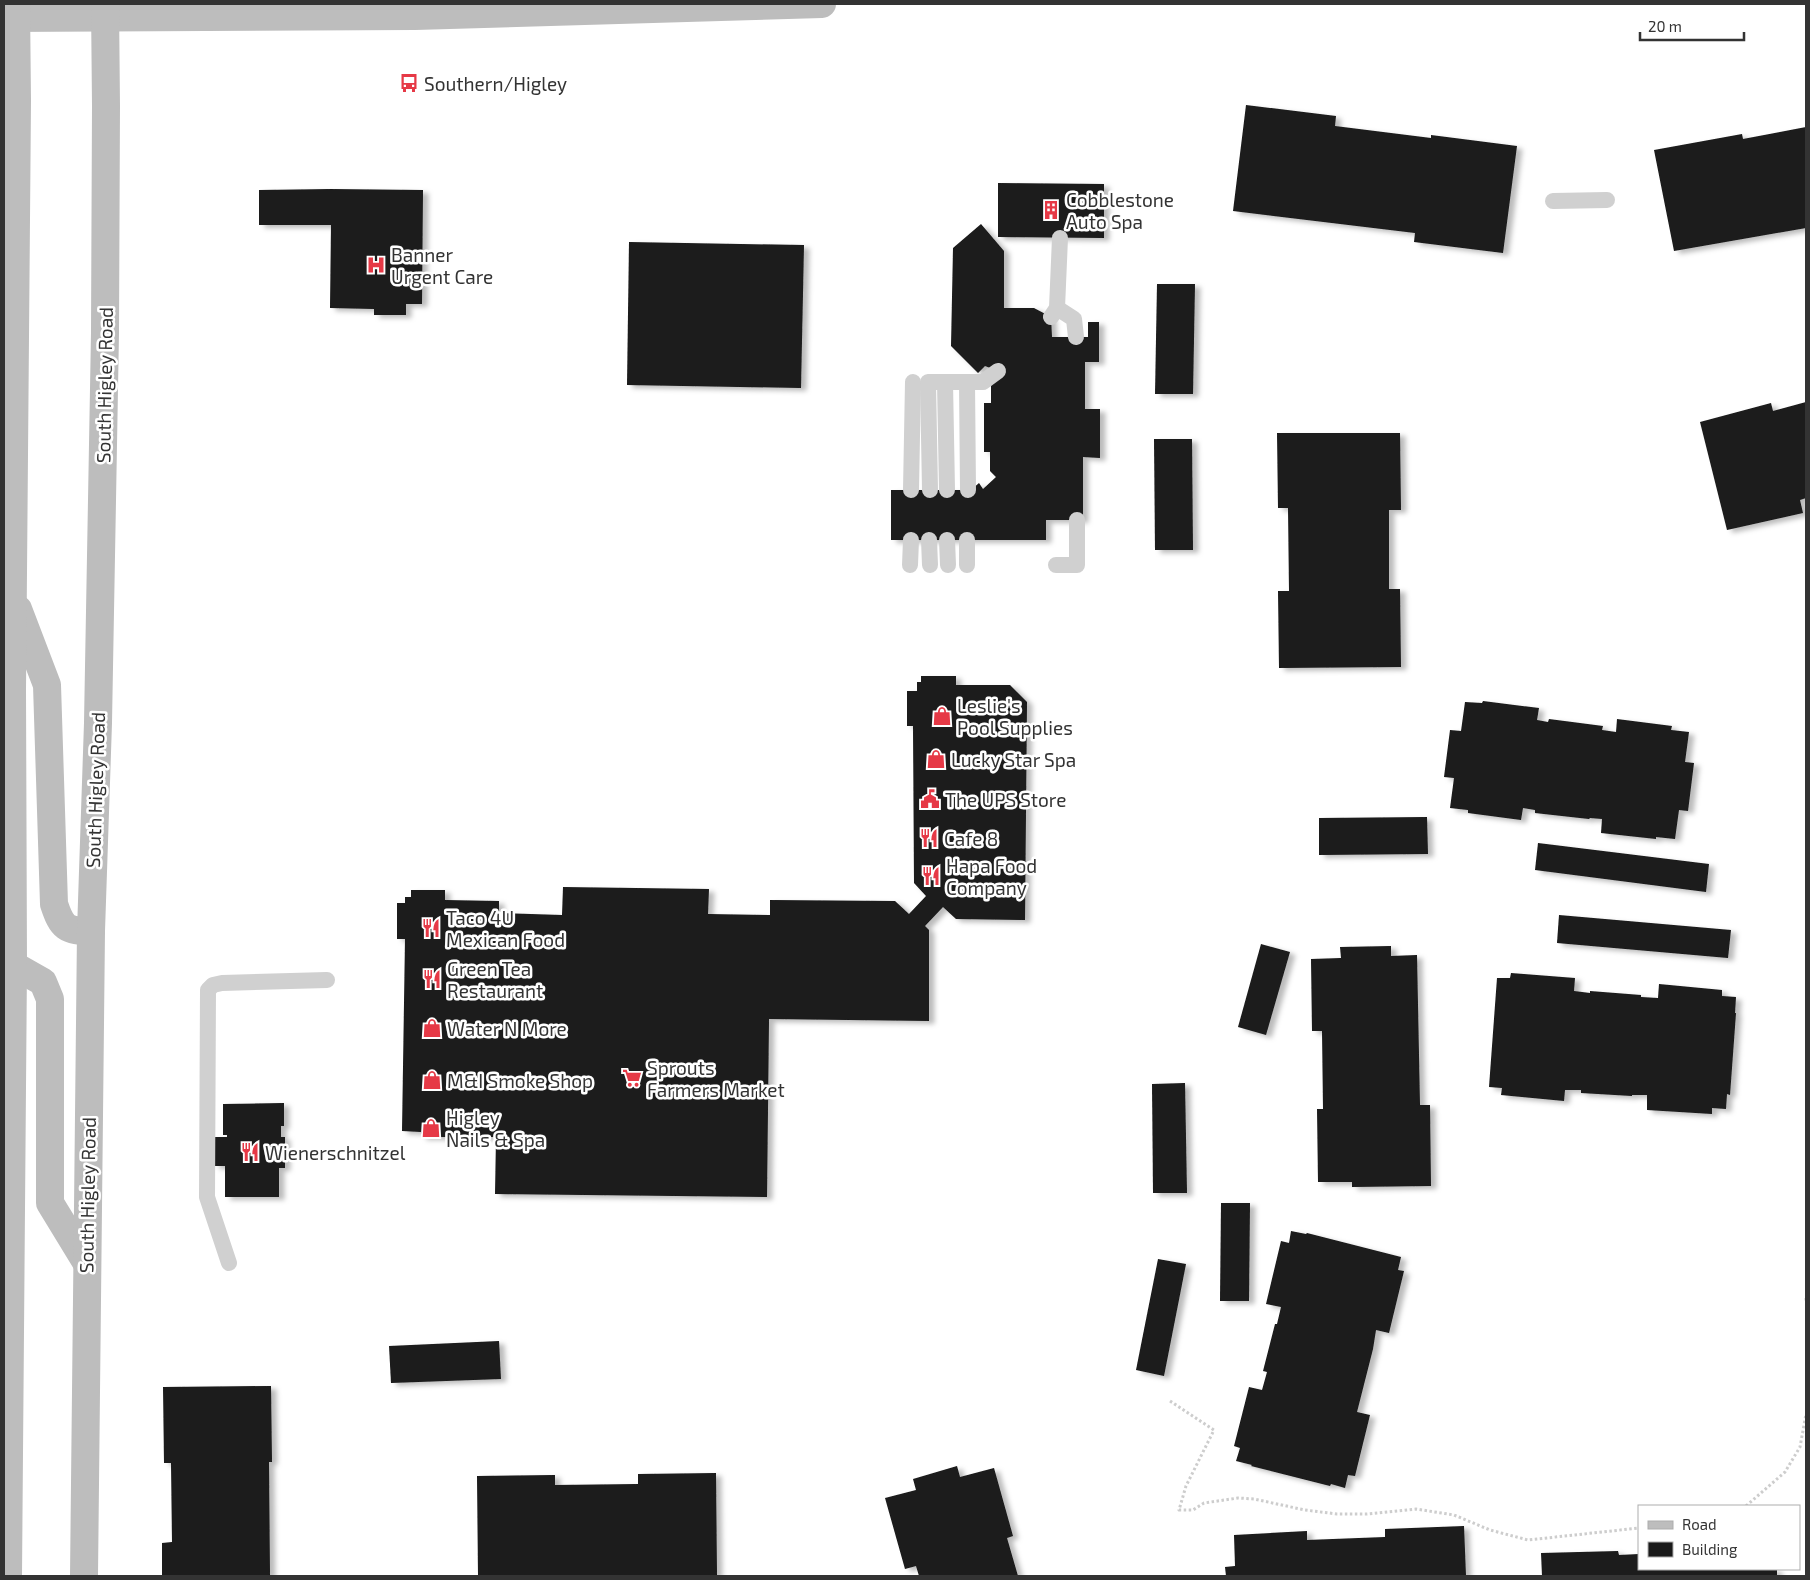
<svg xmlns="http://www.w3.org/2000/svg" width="1810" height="1580" font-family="'Exo 2',sans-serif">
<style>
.building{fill:#1a1a1a;filter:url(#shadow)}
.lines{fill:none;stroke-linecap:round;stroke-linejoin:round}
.path{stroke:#cdcdcd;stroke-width:3;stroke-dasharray:2.5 2.5;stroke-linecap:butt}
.lane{stroke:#d0d0d0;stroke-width:16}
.secondary{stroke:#bdbdbd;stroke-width:28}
.labels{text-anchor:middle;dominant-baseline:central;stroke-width:5;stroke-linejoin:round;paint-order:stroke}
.poi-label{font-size:19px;fill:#333;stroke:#fff;text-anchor:start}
.street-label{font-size:19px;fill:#333;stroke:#fff}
</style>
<defs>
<filter id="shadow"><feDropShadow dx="5.5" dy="3" stdDeviation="2.5" flood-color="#0004"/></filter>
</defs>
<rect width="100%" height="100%" fill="#fff"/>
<!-- building -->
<g class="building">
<path d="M1246 105 1336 116 1335 126 1431 138V135L1517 146 1503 253 1414 242 1415 233 1233 211Z"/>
<path d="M1806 127V228L1674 251 1654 150 1742 134 1743 139Z"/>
<path d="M998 183 1104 184V238L998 237Z"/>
<path d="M331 189 423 190 422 304H406V315H374V309L330 308 331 225H259V190Z"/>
<path d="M981 224 1004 251V308H1034L1051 317 1052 337H1088V322H1099V362H1085V409H1100V458L1083 457V520H1046V540H891V490H971L979 483 983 489 996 477 990 471V452H984V403H991V383L998 371 985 366 978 373 951 346 953 248Z"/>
<path d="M629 242 804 245 801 388 627 385Z"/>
<path d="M1157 284H1195L1193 394H1155Z"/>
<path d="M1806 402V498L1800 500 1803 513 1727 530 1700 422 1771 403 1773 411Z"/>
<path d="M1277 433H1400L1401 510H1389V589H1400L1401 667 1279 668 1278 591H1289L1288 508H1278Z"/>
<path d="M1154 439H1192L1193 550H1155Z"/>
<path d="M921 676H956V685H1010L1027 702 1025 920 956 919 943 907 925 926 929 930V1021L769 1019 767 1197 495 1194 496 1137H421V1132L402 1131 405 939H397V903H405V897H411V890H445V900L499 901V913L562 915 563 887 709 889 708 914 770 915V900L895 901 909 914 926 896 914 883 913 726H907V691H917V682H921Z"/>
<path d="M1483 701 1539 708 1537 720 1548 722 1549 719 1603 726 1602 730 1616 732 1617 719 1672 726 1671 730 1689 732 1685 762 1694 763 1688 811 1679 810 1675 839 1656 837V839L1601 833 1602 819 1590 818 1589 819 1535 813V810L1523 808 1521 820 1468 813V810L1450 808 1454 778 1444 777 1450 730 1461 731 1465 702 1482 703Z"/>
<path d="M1427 817 1428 854 1319 855V818Z"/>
<path d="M1538 843 1709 864 1706 892 1535 870Z"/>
<path d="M1559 915 1731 930 1728 958 1557 943Z"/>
<path d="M1261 944 1290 952 1266 1035 1238 1027Z"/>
<path d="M1391 946V956L1417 955 1420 1105H1430L1431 1186 1352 1187V1182H1318L1317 1109H1323L1322 1031H1312L1311 959 1341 958 1340 947Z"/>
<path d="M1511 973 1575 978 1574 991 1590 993V991L1641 995V997L1658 998 1659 984 1722 990V996L1736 997 1735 1013H1736L1730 1095 1727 1094 1726 1109 1712 1108V1114L1647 1110V1095H1632V1096L1581 1093V1090H1565L1564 1101 1501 1095 1502 1088 1489 1087 1497 978H1510Z"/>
<path d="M1185 1083 1187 1193H1153L1152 1084Z"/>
<path d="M284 1103V1126H281V1137H285V1168H279V1197H225V1166H214V1137H227V1135H223V1104Z"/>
<path d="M1221 1203H1250L1249 1301H1220Z"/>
<path d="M1291 1231 1306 1234 1307 1233 1401 1257 1398 1270 1404 1271 1389 1333 1376 1330 1373 1349 1357 1412 1370 1415 1355 1476 1348 1475 1345 1488 1331 1484 1330 1486 1251 1466 1252 1465 1236 1461 1240 1448 1234 1446 1249 1387 1262 1390 1267 1372 1263 1371 1275 1324H1277L1281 1307 1266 1304 1281 1241 1289 1243Z"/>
<path d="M1158 1259 1186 1264 1164 1376 1136 1370Z"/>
<path d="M499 1341 501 1379 391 1383 389 1346Z"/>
<path d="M271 1386 272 1462H269L270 1576H162V1543L172 1542 171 1463H164L163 1387Z"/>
<path d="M957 1466 960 1477 994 1468 1013 1536 1007 1538 1018 1576H919L916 1566 905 1569 885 1498 916 1490 913 1479Z"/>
<path d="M716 1473 717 1576H478L477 1476 555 1475V1485L638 1484V1474Z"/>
<path d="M1464 1526 1466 1576H1226L1225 1567 1235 1566 1234 1535 1307 1531V1540L1385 1537V1529Z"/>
<path d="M1618 1551 1619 1555 1639 1554V1569H1777V1576H1542L1541 1553Z"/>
</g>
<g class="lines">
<!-- path -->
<g class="path">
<path d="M1806 1298V1303"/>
<path d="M1170 1401 1214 1430 1186 1486 1179 1510H1193L1204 1503 1238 1498 1254 1499 1305 1510 1337 1514H1367L1416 1509 1454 1515 1490 1530 1528 1540 1639 1528"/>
<path d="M1746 1506 1785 1472 1800 1447 1806 1414"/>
</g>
<!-- lane -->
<g class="lane">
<path d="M1553 201 1607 200"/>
<path d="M1057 308 1074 319 1076 337"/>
<path d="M1051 317 1057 308 1060 238"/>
<path d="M945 382 947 490"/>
<path d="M967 382 968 490"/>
<path d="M911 490 913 382"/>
<path d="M930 490 928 382H983L998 371"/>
<path d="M929 540 930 565"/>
<path d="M947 540 948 565"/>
<path d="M967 540V565"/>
<path d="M910 565 911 540"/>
<path d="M1056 565H1077V520"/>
<path d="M229 1263 207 1197 208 990 213 985 222 983 327 980"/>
</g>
<!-- secondary -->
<g class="secondary">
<path d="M4 18 415 16 822 4"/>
<path d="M18 609 47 685 54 904C62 928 66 931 91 931"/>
<path d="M13 965 43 982 50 999V1203L86 1262"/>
<path d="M8 1576 13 965 12 690 17 101 16 4"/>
<path d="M84 1576 91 931 98 723 105 333 106 106 105 4"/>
</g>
</g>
<!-- icons -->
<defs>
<g id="bus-bare" transform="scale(1.5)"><path d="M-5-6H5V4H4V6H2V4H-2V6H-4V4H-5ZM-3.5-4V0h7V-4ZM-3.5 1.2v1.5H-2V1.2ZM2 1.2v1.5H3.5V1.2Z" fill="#e63946" stroke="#fff" stroke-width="2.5" paint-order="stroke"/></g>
<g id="building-bare" transform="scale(1.5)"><path d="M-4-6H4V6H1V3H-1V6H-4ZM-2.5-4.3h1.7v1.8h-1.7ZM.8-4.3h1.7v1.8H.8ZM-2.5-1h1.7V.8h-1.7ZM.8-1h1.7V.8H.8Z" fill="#e63946" stroke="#fff" stroke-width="2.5" paint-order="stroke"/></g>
<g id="hospital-bare" transform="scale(1.5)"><path d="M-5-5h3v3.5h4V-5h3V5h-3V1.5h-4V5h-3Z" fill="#e63946" stroke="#fff" stroke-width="2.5" paint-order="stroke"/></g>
<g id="shop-bare" transform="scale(1.5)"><path d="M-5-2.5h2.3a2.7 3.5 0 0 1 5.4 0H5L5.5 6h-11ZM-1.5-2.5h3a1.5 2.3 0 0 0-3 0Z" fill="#e63946" stroke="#fff" stroke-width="2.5" paint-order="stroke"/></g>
<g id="civic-bare" transform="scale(1.5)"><path d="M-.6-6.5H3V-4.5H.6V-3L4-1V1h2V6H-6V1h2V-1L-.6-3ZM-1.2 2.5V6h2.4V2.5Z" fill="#e63946" stroke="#fff" stroke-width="2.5" paint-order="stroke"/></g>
<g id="restaurant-bare" transform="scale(1.5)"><path d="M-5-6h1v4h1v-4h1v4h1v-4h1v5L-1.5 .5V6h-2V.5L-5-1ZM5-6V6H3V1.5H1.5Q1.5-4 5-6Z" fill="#e63946" stroke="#fff" stroke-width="2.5" paint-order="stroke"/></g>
<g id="supermarket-bare" transform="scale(1.5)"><path d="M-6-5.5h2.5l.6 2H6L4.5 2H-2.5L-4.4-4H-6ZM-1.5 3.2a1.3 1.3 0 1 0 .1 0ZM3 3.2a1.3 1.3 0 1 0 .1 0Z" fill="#e63946" stroke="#fff" stroke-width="2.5" paint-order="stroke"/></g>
</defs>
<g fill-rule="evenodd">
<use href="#bus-bare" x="409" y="83"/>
<use href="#building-bare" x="1051" y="210"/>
<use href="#hospital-bare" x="376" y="265"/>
<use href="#shop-bare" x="942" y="716"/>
<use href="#shop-bare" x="936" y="759"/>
<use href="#civic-bare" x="930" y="799"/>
<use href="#restaurant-bare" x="929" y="838"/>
<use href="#restaurant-bare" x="931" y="876"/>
<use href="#restaurant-bare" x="431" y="928"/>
<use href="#restaurant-bare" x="432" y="979"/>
<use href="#shop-bare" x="432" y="1028"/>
<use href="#supermarket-bare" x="632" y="1078"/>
<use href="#shop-bare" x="432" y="1080"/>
<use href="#shop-bare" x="431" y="1128"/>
<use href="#restaurant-bare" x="250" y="1152"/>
</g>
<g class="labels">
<!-- poi labels -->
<g class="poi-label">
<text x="424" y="83">Southern/Higley</text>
<text x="1066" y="199">Cobblestone<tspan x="1066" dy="22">Auto Spa</tspan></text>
<text x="391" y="254">Banner<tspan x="391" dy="22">Urgent Care</tspan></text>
<text x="957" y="705">Leslie's<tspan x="957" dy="22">Pool Supplies</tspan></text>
<text x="951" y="759">Lucky Star Spa</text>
<text x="945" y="799">The UPS Store</text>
<text x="944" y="838">Cafe 8</text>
<text x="946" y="865">Hapa Food<tspan x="946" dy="22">Company</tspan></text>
<text x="446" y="917">Taco 4U<tspan x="446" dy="22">Mexican Food</tspan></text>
<text x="447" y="968">Green Tea<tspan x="447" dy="22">Restaurant</tspan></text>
<text x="447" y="1028">Water N More</text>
<text x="647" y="1067">Sprouts<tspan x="647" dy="22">Farmers Market</tspan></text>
<text x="447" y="1080">M&amp;I Smoke Shop</text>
<text x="446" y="1117">Higley<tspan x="446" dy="22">Nails &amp; Spa</tspan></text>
<text x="265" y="1152">Wienerschnitzel</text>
</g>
<!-- street labels -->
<g class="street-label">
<text transform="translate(104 385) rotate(-89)">South Higley Road</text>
<text transform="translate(95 790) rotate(-88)">South Higley Road</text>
<text transform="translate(87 1195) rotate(-89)">South Higley Road</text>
</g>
</g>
<!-- border -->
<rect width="1810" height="1580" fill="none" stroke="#333333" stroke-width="10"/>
<!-- legend -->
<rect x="1638" y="1505" width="162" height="65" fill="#ffffff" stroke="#adadad"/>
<rect x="1648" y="1521" width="25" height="8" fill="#bdbdbd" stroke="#adadad"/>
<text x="1682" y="1530" font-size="15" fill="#333333">Road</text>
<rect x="1648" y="1542" width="25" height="15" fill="#1a1a1a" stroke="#adadad"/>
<text x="1682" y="1555" font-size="15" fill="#333333">Building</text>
<!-- scale -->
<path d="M1640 32v8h104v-8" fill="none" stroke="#333333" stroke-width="2.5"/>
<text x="1648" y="32" font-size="15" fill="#333333" stroke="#ffffff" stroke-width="4" paint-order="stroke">20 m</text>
</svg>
